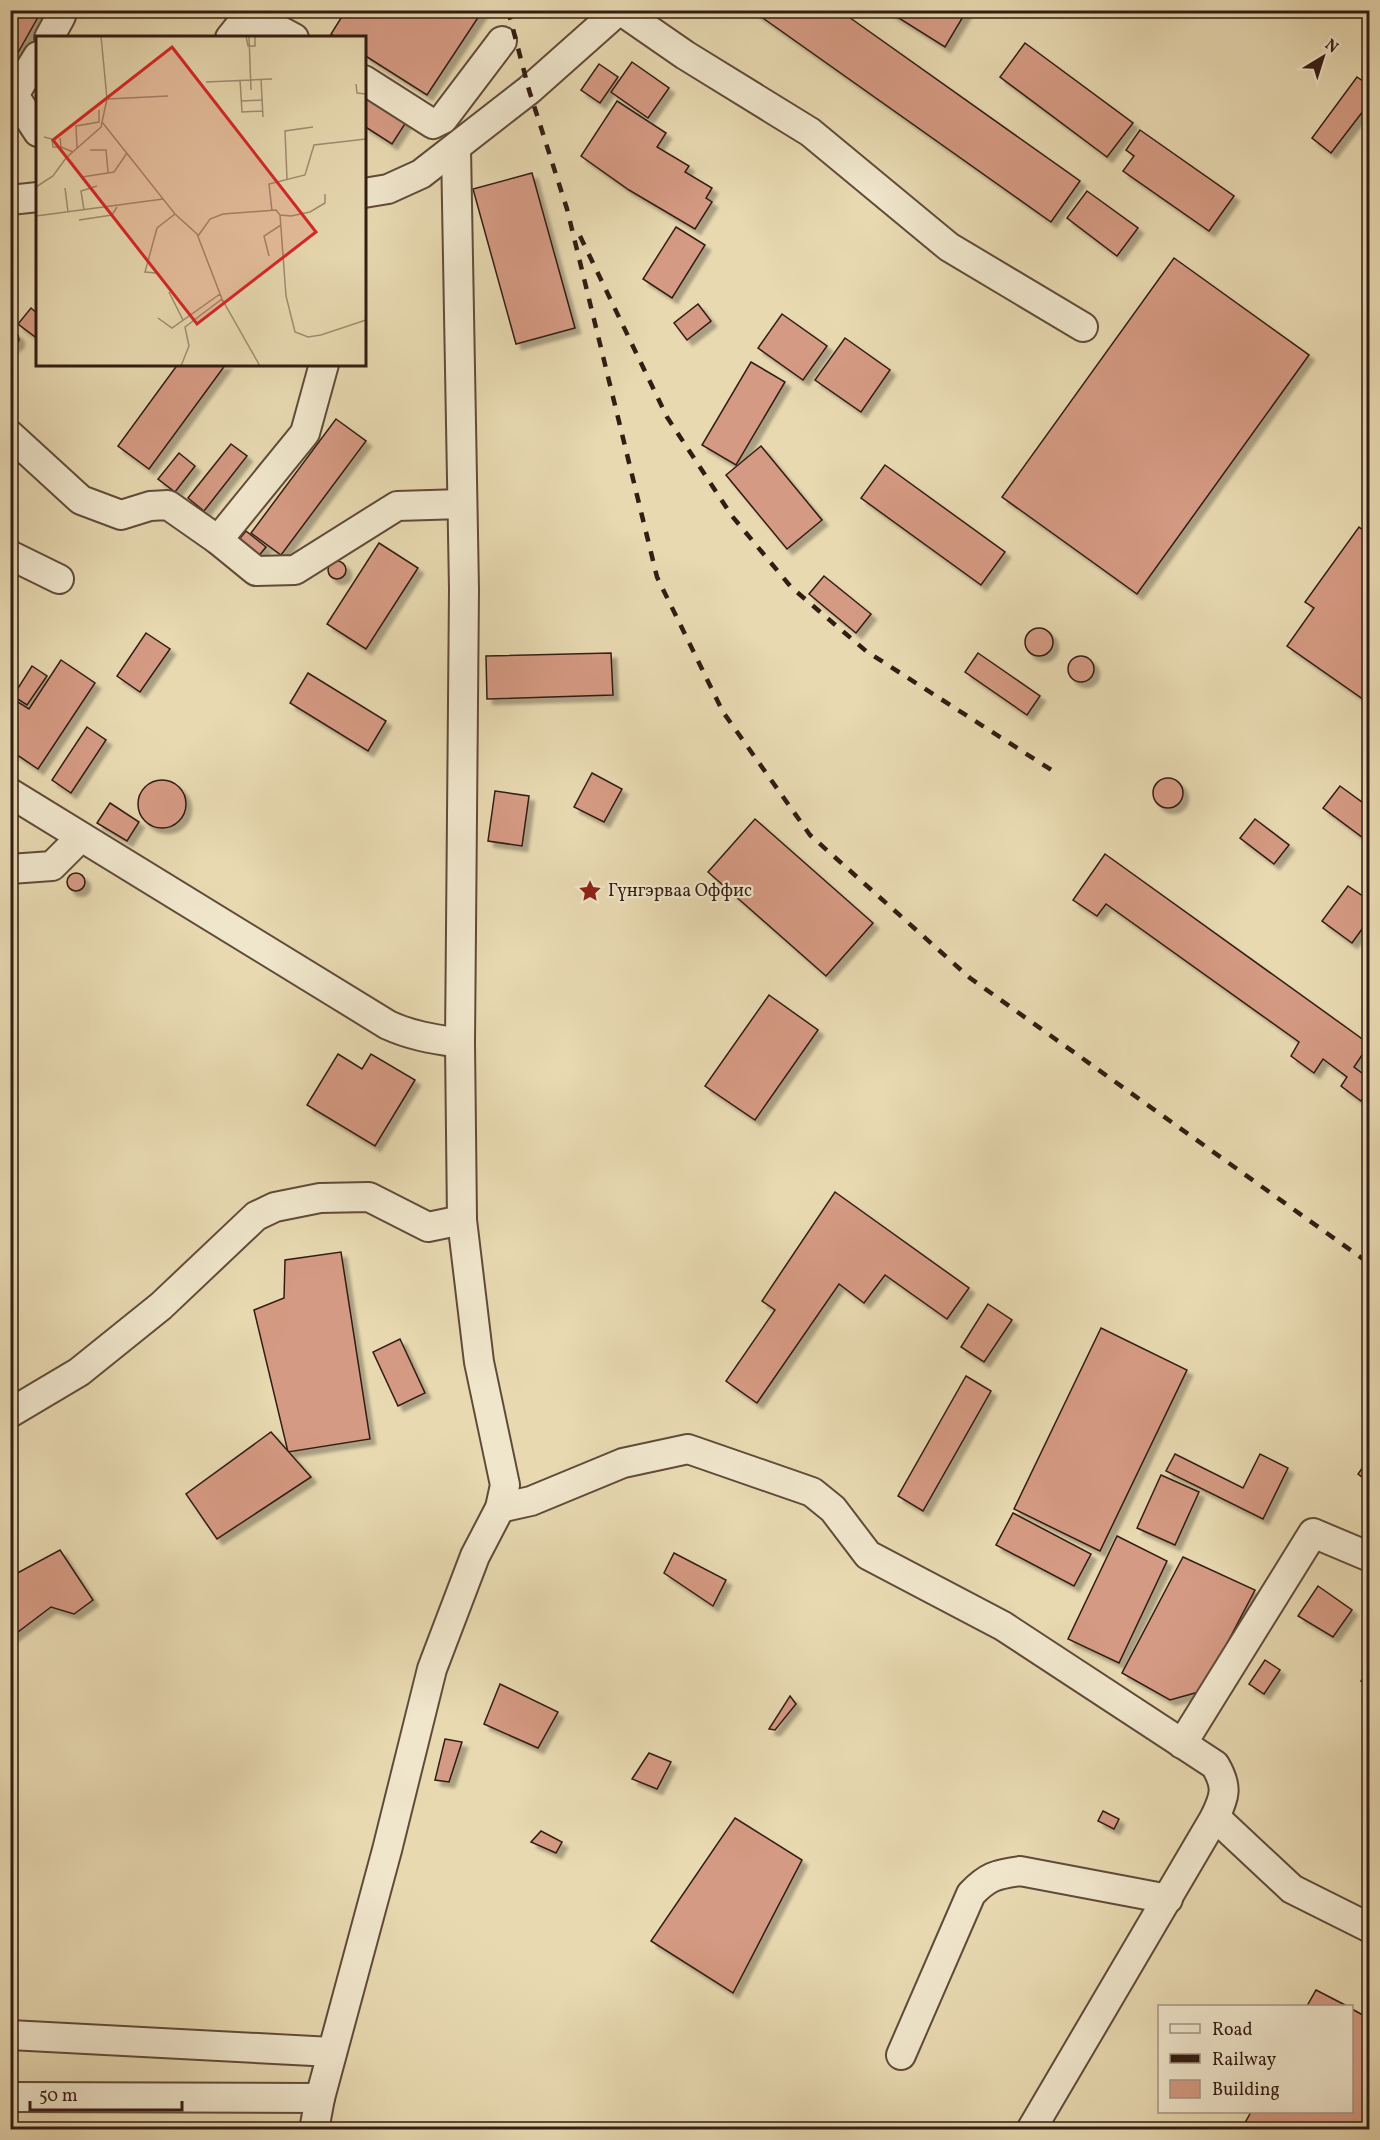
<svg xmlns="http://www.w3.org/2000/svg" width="1380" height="2140" font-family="Vollkorn,serif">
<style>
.building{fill:#d59a83;stroke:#331c13;stroke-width:1.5;filter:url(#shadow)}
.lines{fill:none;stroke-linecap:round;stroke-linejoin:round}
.minor-casing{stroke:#604b3a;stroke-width:32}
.minor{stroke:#f0e6cc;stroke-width:28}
.rail{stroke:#331c13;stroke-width:4.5;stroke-dasharray:10 10;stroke-linecap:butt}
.labels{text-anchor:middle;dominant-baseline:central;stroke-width:4.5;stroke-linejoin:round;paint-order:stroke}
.poi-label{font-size:18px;fill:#331c13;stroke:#f0e6cc;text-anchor:start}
.inset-road{fill:none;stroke:#a08d72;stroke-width:1.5}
.view{fill:#d62828;fill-opacity:0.15;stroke:#d62828;stroke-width:3}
.inset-edge{fill:none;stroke:#331c13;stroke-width:3}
</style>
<defs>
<filter id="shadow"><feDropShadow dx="5.5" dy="5.5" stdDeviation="1.5" flood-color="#0004"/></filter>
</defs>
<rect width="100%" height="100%" fill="#e8d9b1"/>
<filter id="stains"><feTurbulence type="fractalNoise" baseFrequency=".00333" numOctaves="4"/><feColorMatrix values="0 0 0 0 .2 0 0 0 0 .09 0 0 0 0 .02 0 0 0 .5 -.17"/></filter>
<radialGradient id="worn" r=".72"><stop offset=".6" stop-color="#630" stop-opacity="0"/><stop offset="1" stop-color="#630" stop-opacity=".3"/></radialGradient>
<!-- building -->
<g class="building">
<path d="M10 10H42L11 65H10Z"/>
<path d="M346 10H483L427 95 364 55V38H337L331 34Z"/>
<path d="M839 10 1080 181 1051 222 753 11Z"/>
<path d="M886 10H967L945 47Z"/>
<path d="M1025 43 1133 123 1107 157 1000 77Z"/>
<path d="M632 62 669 88 648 118 611 92Z"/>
<path d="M599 64 618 77 600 103 581 90Z"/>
<path d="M1357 77 1370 86V102L1331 153 1312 138Z"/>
<path d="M364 86 410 116 392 144 364 126Z"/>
<path d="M617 101 666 133 657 147 689 166 685 172 712 188 706 198 712 202 695 229 629 190 581 156Z"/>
<path d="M1140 130 1234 196 1209 231 1123 171 1134 156 1126 150Z"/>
<path d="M532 173 575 328 516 344 473 189Z"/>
<path d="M1087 191 1138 228 1117 256 1067 218Z"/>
<path d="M676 227 705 245 672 298 643 279Z"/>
<path d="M1174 258 1309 355 1137 594 1002 497Z"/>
<path d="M698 304 711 321 687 340 674 323Z"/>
<path d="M31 308 38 314V339L18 324Z"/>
<path d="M782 314 827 346 803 380 758 348Z"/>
<path d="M10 330 18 335 19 340 17 344 10 348Z"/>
<path d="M845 338 890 370 861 412 815 380Z"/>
<path d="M751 362 785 382 736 465 702 445Z"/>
<path d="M178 364H226L149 469 118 446Z"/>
<path d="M336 419 366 441 281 555 251 533Z"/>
<path d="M231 444 247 456 204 511 188 498Z"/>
<path d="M761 446 822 520 787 549 726 475Z"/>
<path d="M179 453 195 466 175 492 158 479Z"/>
<path d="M885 465 1005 552 981 585 861 498Z"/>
<path d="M1370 523V704L1287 646 1314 608 1305 602 1359 527 1364 531Z"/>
<path d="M246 531 266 547 257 558 237 542Z"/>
<path d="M379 543 418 568 366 649 327 624Z"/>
<circle cx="337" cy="570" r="9"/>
<path d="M824 576 871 614 856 633 809 594Z"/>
<circle cx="1039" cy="642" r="14"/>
<path d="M146 633 170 649 140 692 117 676Z"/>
<path d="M611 653 613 695 487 699 486 656Z"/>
<path d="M978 653 1040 696 1027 715 965 672Z"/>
<circle cx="1081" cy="669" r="13"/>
<path d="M61 660 95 683 38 769 10 750V697L29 709Z"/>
<path d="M32 666 47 676 27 705 13 696Z"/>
<path d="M308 673 386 721 368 751 290 703Z"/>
<path d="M87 727 106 740 71 793 52 780Z"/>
<path d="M592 773 622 789 604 822 574 807Z"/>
<circle cx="1168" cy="793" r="15"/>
<circle cx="162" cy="804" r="24"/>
<path d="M1340 786 1370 808V843L1323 808Z"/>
<path d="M495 791 529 796 522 846 488 841Z"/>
<path d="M110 803 139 822 127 841 97 823Z"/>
<path d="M755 819 873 923 826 976 708 872Z"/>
<path d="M1255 819 1289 845 1274 864 1240 838Z"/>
<path d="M1105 854 1368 1043 1370 1041V1060L1362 1055 1354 1067 1370 1079V1087L1361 1101 1341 1086 1347 1077 1323 1059 1314 1073 1291 1056 1299 1042 1106 904 1097 916 1073 900Z"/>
<circle cx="76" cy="882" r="9"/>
<path d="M1348 886 1370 901V918L1352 943 1322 921Z"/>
<path d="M769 995 818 1030 755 1120 705 1086Z"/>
<path d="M338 1054 362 1069 371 1054 415 1080 375 1146 307 1105Z"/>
<path d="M835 1192 969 1288 947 1319 885 1275 864 1303 839 1284 757 1403 726 1381 775 1310 762 1301Z"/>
<path d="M341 1252 370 1439 288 1452 254 1310 284 1298 285 1260Z"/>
<path d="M988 1304 1012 1320 984 1362 961 1347Z"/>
<path d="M1101 1328 1187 1370 1100 1551 1014 1509Z"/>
<path d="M400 1339 425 1393 398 1406 373 1352Z"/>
<path d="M966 1376 991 1391 923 1511 898 1496Z"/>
<path d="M271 1432 311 1477 217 1539 186 1494Z"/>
<path d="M1175 1454 1243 1488 1260 1454 1288 1468 1263 1519 1166 1471Z"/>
<path d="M1370 1457V1483L1358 1474Z"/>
<path d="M1161 1475 1199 1492 1175 1545 1137 1528Z"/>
<path d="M1013 1513 1091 1554 1074 1586 996 1545Z"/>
<path d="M1117 1536 1167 1561 1119 1663 1068 1639Z"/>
<path d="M60 1550 93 1600 74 1614 51 1607 10 1638V1577Z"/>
<path d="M674 1553 726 1580 713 1606 664 1573Z"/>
<path d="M1183 1557 1255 1590 1202 1691 1170 1700 1122 1673Z"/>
<path d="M1318 1586 1352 1610 1333 1637 1298 1616Z"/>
<path d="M1265 1660 1280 1670 1264 1694 1249 1684Z"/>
<path d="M1370 1670V1687L1361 1681Z"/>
<path d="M500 1684 558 1712 538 1748 484 1724Z"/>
<path d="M790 1696 796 1704 775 1730 769 1729Z"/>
<path d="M445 1739 462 1742 449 1782 435 1780Z"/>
<path d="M649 1753 671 1762 657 1789 632 1779Z"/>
<path d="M1103 1811 1119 1819 1114 1829 1098 1821Z"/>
<path d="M735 1818 802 1860 733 1993 651 1941Z"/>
<path d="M541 1831 562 1842 556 1853 531 1842Z"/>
<path d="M1316 1990 1347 2006H1307Z"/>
<path d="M1352 2009 1370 2019V2130H1241L1251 2112H1352Z"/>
</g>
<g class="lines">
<!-- minor casing -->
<g class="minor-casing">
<g id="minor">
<path d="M620 10 685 55 810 132 949 247 1083 327"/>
<path d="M49 38 61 16"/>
<path d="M230 38 242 23 268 24 294 38"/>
<path d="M38 56 14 95 38 132"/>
<path d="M364 80 433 124 443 119 502 41"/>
<path d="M364 193 388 189 421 174 529 90 619 10"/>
<path d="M10 200 38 197"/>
<path d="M10 435 81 500 121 515 150 506 168 505 218 540 256 571 295 570 397 506 462 504"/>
<path d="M218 540 305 433 324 364"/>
<path d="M10 555 59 579"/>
<path d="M10 793 388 1025C412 1036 434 1039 460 1043"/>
<path d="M10 869 52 866 81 837"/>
<path d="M10 1413 79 1372 161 1306 256 1216 275 1207 320 1198 369 1197 428 1227 462 1220"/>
<path d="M500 1508 531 1501 623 1463 688 1449 812 1492 833 1509 868 1555 1003 1626 1215 1765C1228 1787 1225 1796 1215 1817L1031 2130"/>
<path d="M1182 1744 1313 1533 1370 1557"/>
<path d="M1215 1817 1292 1889 1370 1928"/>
<path d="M10 2035 332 2052"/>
<path d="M901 2055 971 1894C987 1877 996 1874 1020 1871L1168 1899"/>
<path d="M10 2097 320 2098"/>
<path d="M314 2130 320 2098 387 1850 432 1669 475 1556 500 1508 505 1485 479 1362 462 1220 460 1043 464 589 456 148"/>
</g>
</g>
<!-- minor -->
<use href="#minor" class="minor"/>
<!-- rail -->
<g class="rail">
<path d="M508 10 529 90 567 209 657 577 723 712 810 835 970 978 1370 1264"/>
<path d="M580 236 667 417 732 516 791 587 866 651 1053 771"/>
</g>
</g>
<!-- icons -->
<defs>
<g id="sight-bare" transform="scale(1.8)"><path d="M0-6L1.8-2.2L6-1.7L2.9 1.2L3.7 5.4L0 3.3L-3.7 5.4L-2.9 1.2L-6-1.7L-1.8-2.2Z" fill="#8f2418" stroke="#f0e6cc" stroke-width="2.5" paint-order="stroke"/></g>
</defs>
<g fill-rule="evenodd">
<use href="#sight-bare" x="590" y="891"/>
</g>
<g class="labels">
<!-- poi labels -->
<g class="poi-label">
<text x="608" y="891">Гүнгэрваа Оффис</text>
</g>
</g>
<!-- overview -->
<g transform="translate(36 36)">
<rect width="330" height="330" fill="#e8d9b1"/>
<path class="inset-road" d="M210 0 212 10H219V0M213 0 215 54M225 43 227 81M204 44 206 76 227 75M170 46 236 43M320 48 321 57 330 58M71 63 132 60M205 65 227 64M66 86 139 178 161 198 186 263 224 330M8 101 16 103 17 111H25M24 102 25 111 37 116M41 112 40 90 63 86V74M54 114H70L72 136M46 141 78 136 91 117M251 143 249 95 277 91M0 151 17 140 30 122 65 91 71 63 65 0M29 152 32 176M48 174 45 155 61 150M236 175 233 148 269 139 278 109 330 103M244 179 250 260 259 296 272 301 285 299 330 284M0 180 127 163M43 184 76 179 81 171M162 200 174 183 187 178 240 174 244 179 255 180 274 176 289 167V158M233 220 228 200 245 189M120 237 109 236 121 192 139 178M133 256 147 284M122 282 136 292 184 258M145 330 153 310 149 291 186 263"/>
<path class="view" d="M136 11 280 196 161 288 17 104Z"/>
<rect width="330" height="330" class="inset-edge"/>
</g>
<!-- margin -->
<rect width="1380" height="2140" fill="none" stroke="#e8d9b1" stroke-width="36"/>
<rect x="12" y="12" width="1356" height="2116" fill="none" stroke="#331c13" stroke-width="3"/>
<rect x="18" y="18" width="1344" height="2104" fill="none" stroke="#331c13" stroke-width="1.5"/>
<!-- legend -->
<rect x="1158" y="2005" width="195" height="108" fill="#f0e6cc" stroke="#a49582" stroke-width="1.5"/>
<rect x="1170" y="2024" width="30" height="9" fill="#f0e6cc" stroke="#a49582" stroke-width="1.5"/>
<text x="1212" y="2035" font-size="18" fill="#331c13">Road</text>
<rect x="1170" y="2054" width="30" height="9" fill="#331c13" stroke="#a49582" stroke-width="1.5"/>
<text x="1212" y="2065" font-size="18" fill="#331c13">Railway</text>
<rect x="1170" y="2080" width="30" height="18" fill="#d59a83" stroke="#a49582" stroke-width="1.5"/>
<text x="1212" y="2095" font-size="18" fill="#331c13">Building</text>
<!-- north arrow -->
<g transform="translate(1323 57) rotate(38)" stroke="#f0e6cc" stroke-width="4.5" paint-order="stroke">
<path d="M0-4.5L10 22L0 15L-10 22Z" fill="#331c13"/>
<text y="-9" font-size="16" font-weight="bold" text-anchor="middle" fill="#331c13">N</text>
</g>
<!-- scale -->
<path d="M30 2101v9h152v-9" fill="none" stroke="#331c13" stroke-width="3"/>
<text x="39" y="2101" font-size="18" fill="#331c13" stroke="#f0e6cc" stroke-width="4.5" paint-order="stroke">50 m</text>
<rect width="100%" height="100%" filter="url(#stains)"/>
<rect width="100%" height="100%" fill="url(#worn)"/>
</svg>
